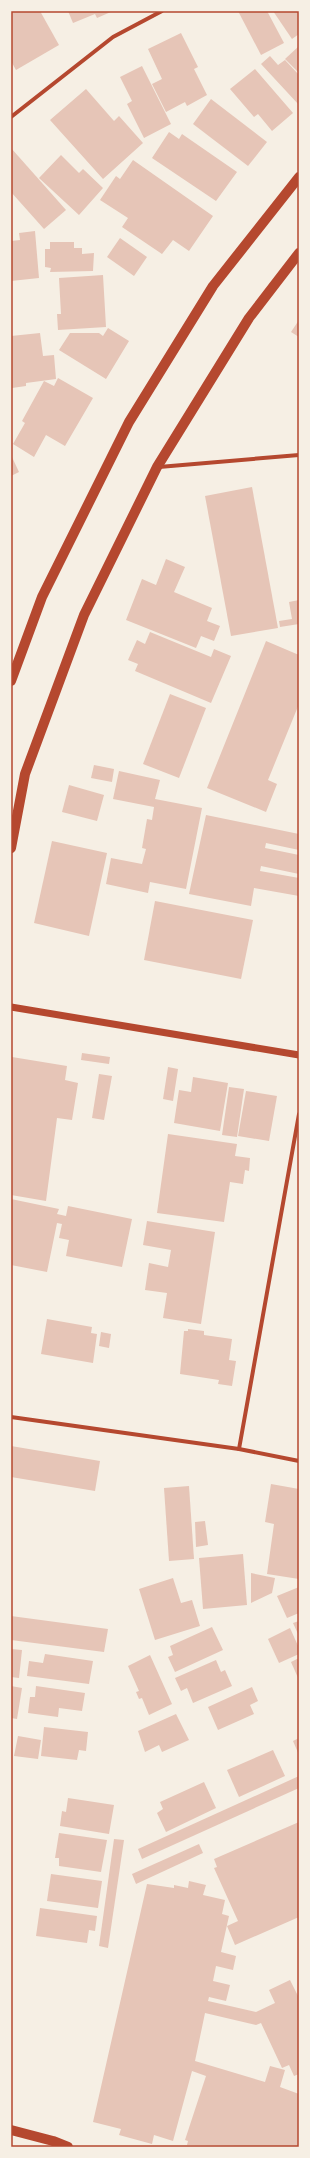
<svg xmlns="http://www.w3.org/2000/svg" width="310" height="2158" font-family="'DM Sans',sans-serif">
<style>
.building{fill:#e6c5b7}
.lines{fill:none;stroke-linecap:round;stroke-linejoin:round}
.minor{stroke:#b5482f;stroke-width:4}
.tertiary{stroke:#b5482f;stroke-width:7}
.primary{stroke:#b5482f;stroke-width:10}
.neatline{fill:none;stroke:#b5482f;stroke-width:1.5}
</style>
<rect width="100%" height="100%" fill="#f6efe4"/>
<!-- building -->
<g class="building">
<path d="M11 11H40L59 45 16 70 11 61Z"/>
<path d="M68 11H113L97 18 95 14 73 23Z"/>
<path d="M238 11H267L284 43 261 55Z"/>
<path d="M273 11H299V34L292 39Z"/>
<path d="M181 33 198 67 194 69 207 95 187 106 185 102 166 112 152 84 162 79 148 49Z"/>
<path d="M299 46V73L285 59Z"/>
<path d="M270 56 278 65 285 60 299 75V105L261 64Z"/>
<path d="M142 66 171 124 144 138 127 104 132 101 120 77Z"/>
<path d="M255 69 293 113 272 131 258 114 254 117 230 89Z"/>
<path d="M86 89 114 121 119 116 143 143 103 179 50 120Z"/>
<path d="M211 99 267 142 248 166 193 124Z"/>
<path d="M169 132 179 139 182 134 237 172 216 201 152 158Z"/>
<path d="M11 148 66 210 44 229 11 192Z"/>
<path d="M61 155 79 173 83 169 103 188 79 215 39 178Z"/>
<path d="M133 160 213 216 189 251 173 240 162 254 122 227 128 218 100 200 116 176 120 179Z"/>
<path d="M35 231 39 278 11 281V241L20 240 19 233Z"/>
<path d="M120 238 147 257 134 276 107 257Z"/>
<path d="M50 242H74V248H82V254L94 253 93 271 50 272 51 268 45 267V249H50Z"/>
<path d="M103 275 106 327 58 330 57 314H61L59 278Z"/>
<path d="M299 320V337L291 332Z"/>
<path d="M108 328 129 341 106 379 59 350 70 333H99L103 336Z"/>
<path d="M40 333 43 356 54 355 56 379 26 383V386L12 388 11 336Z"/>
<path d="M58 378 93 398 65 446 46 435 34 457 13 444 25 423 22 421 44 381 54 386Z"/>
<path d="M11 455 19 472 11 476Z"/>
<path d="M252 487 278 628 231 636 205 496Z"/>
<path d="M166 559 185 567 174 592 212 608 207 621 220 626 214 641 201 636 196 648 126 620 142 579 156 585Z"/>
<path d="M299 600V624L280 627 279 621 292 619 289 602Z"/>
<path d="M150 632 211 657 214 649 231 656 211 703 135 671 138 664 128 660 137 640 145 644Z"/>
<path d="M266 641 299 655V704L268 780 277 784 266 812 207 788Z"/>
<path d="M170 694 206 708 179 778 143 764Z"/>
<path d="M94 765 114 769 112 782 91 778Z"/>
<path d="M119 771 160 780 155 799 202 808 186 889 150 882 148 893 106 884 111 858 142 864 146 849 142 848 147 819 152 820 154 807 113 799Z"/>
<path d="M69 785 104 795 97 821 62 812Z"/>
<path d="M206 815 299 834V850L266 843 265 848 299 855V874L261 866 260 871 299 878V896L254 888 251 906 189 894Z"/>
<path d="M52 841 107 853 89 936 34 923Z"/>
<path d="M155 901 253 920 241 979 144 960Z"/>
<path d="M82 1053 110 1057 109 1064 81 1060Z"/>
<path d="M12 1057 67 1066 65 1080 78 1083 72 1120 57 1118 46 1201 11 1195Z"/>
<path d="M168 1067 178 1069 173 1101 163 1099Z"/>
<path d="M99 1074 112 1076 104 1120 92 1118Z"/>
<path d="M193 1077 228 1083 220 1131 174 1123 179 1090 191 1092Z"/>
<path d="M229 1087 244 1089 237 1137 222 1135Z"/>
<path d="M246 1091 277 1096 269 1141 238 1136Z"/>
<path d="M168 1134 237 1144 235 1156 250 1158 249 1171 245 1170 243 1184 230 1182 224 1222 157 1213Z"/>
<path d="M11 1199 59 1209 57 1214 66 1216 68 1206 132 1219 122 1267 66 1256 69 1240 59 1238 62 1224 57 1223 47 1272 11 1265Z"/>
<path d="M147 1221 215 1232 201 1324 163 1318 167 1293 145 1290 149 1263 168 1267 171 1250 143 1245Z"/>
<path d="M47 1319 92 1327 91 1333 97 1334 93 1363 41 1354Z"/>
<path d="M188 1329 204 1331V1335L232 1339 229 1360 236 1361 232 1386 218 1384 219 1380 180 1374 184 1331H188Z"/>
<path d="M101 1332 111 1334 109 1348 99 1346Z"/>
<path d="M11 1446 100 1461 95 1491 11 1477Z"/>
<path d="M271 1484 299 1489V1579L267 1574 274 1524 265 1522Z"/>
<path d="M189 1486 194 1559 169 1561 164 1488Z"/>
<path d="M205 1521 208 1545 196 1547 195 1522Z"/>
<path d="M243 1554 247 1605 203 1609 199 1558Z"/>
<path d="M251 1573 275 1578 272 1593 251 1603Z"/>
<path d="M173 1578 181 1603 192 1600 200 1626 155 1640 139 1589Z"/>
<path d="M299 1587V1613L287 1618 277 1596Z"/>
<path d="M11 1616 108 1629 104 1652 11 1640Z"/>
<path d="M299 1621V1636L293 1623Z"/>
<path d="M212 1627 223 1650 175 1672 168 1657 173 1655 170 1646Z"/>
<path d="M290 1628 299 1648V1654L279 1663 268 1639Z"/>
<path d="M11 1649 22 1650 19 1678 11 1677Z"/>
<path d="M45 1654 93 1661 89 1684 27 1676 29 1661 43 1663Z"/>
<path d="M150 1655 172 1704 149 1715 142 1698 139 1699 136 1692 139 1691 128 1666Z"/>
<path d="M299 1658V1680L291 1662Z"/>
<path d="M216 1660 221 1672 225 1670 232 1686 193 1703 187 1688 181 1691 175 1678Z"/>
<path d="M11 1686 22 1688 17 1719 11 1718Z"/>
<path d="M36 1686 85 1693 82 1711 59 1708 58 1717 28 1713 30 1697H35Z"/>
<path d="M252 1687 258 1701 250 1705 254 1714 218 1730 208 1707Z"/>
<path d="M176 1714 189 1740 162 1752 159 1745 145 1752 138 1731Z"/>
<path d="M44 1727 88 1732 86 1751 79 1750 77 1760 41 1756Z"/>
<path d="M18 1736 41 1740 38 1759 14 1756Z"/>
<path d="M299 1738V1755L293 1741Z"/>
<path d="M273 1750 285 1776 239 1797 227 1770Z"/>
<path d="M299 1776V1788L142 1859 138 1849Z"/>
<path d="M204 1782 216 1808 166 1832 157 1813 163 1809 160 1802Z"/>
<path d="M68 1798 114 1805 109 1834 60 1826 62 1811 66 1812Z"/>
<path d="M299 1822V1917L235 1945 227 1926 238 1921 214 1868 217 1867 214 1859Z"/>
<path d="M59 1833 107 1840 101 1872 59 1866V1858H55Z"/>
<path d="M114 1839 124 1840 108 1948 99 1946Z"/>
<path d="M199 1844 203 1853 136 1884 132 1874Z"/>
<path d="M51 1874 102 1881 98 1908 47 1901Z"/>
<path d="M189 1881 206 1885 203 1895 225 1900 222 1914 229 1916 221 1952 236 1956 233 1970 216 1966 213 1981 230 1985 226 2001 209 1997 208 2001 256 2012 275 2003 269 1990 290 1980 299 1998V2074L294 2076 289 2065 282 2068 261 2023 256 2025 205 2013 195 2061 265 2082 270 2066 285 2070 280 2087 299 2094V2147L187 2145 188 2141 185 2140 206 2076 192 2071 173 2141 154 2135 152 2144 119 2135 121 2129 93 2122 147 1884 174 1888V1885L188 1888Z"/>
<path d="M40 1908 97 1916 95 1931 89 1930 87 1943 36 1936Z"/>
</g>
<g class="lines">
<!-- minor -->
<g class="minor">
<path d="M11 117 113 37 162 11"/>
<path d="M159 467 299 455"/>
<path d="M11 1417 239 1449 299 1461"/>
<path d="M239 1449 299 1114"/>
</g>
<!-- tertiary -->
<path class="tertiary" d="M11 1007 299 1055"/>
<!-- primary -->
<g class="primary">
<path d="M11 681 42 597 129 422 213 286 299 177"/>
<path d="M11 848 25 774 84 615 157 467 249 318 299 253"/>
<path d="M11 2130 53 2141 68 2147"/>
</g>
</g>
<!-- border -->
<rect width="310" height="2158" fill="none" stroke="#f6efe4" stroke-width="24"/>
<rect x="12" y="12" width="286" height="2134" class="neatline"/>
</svg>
